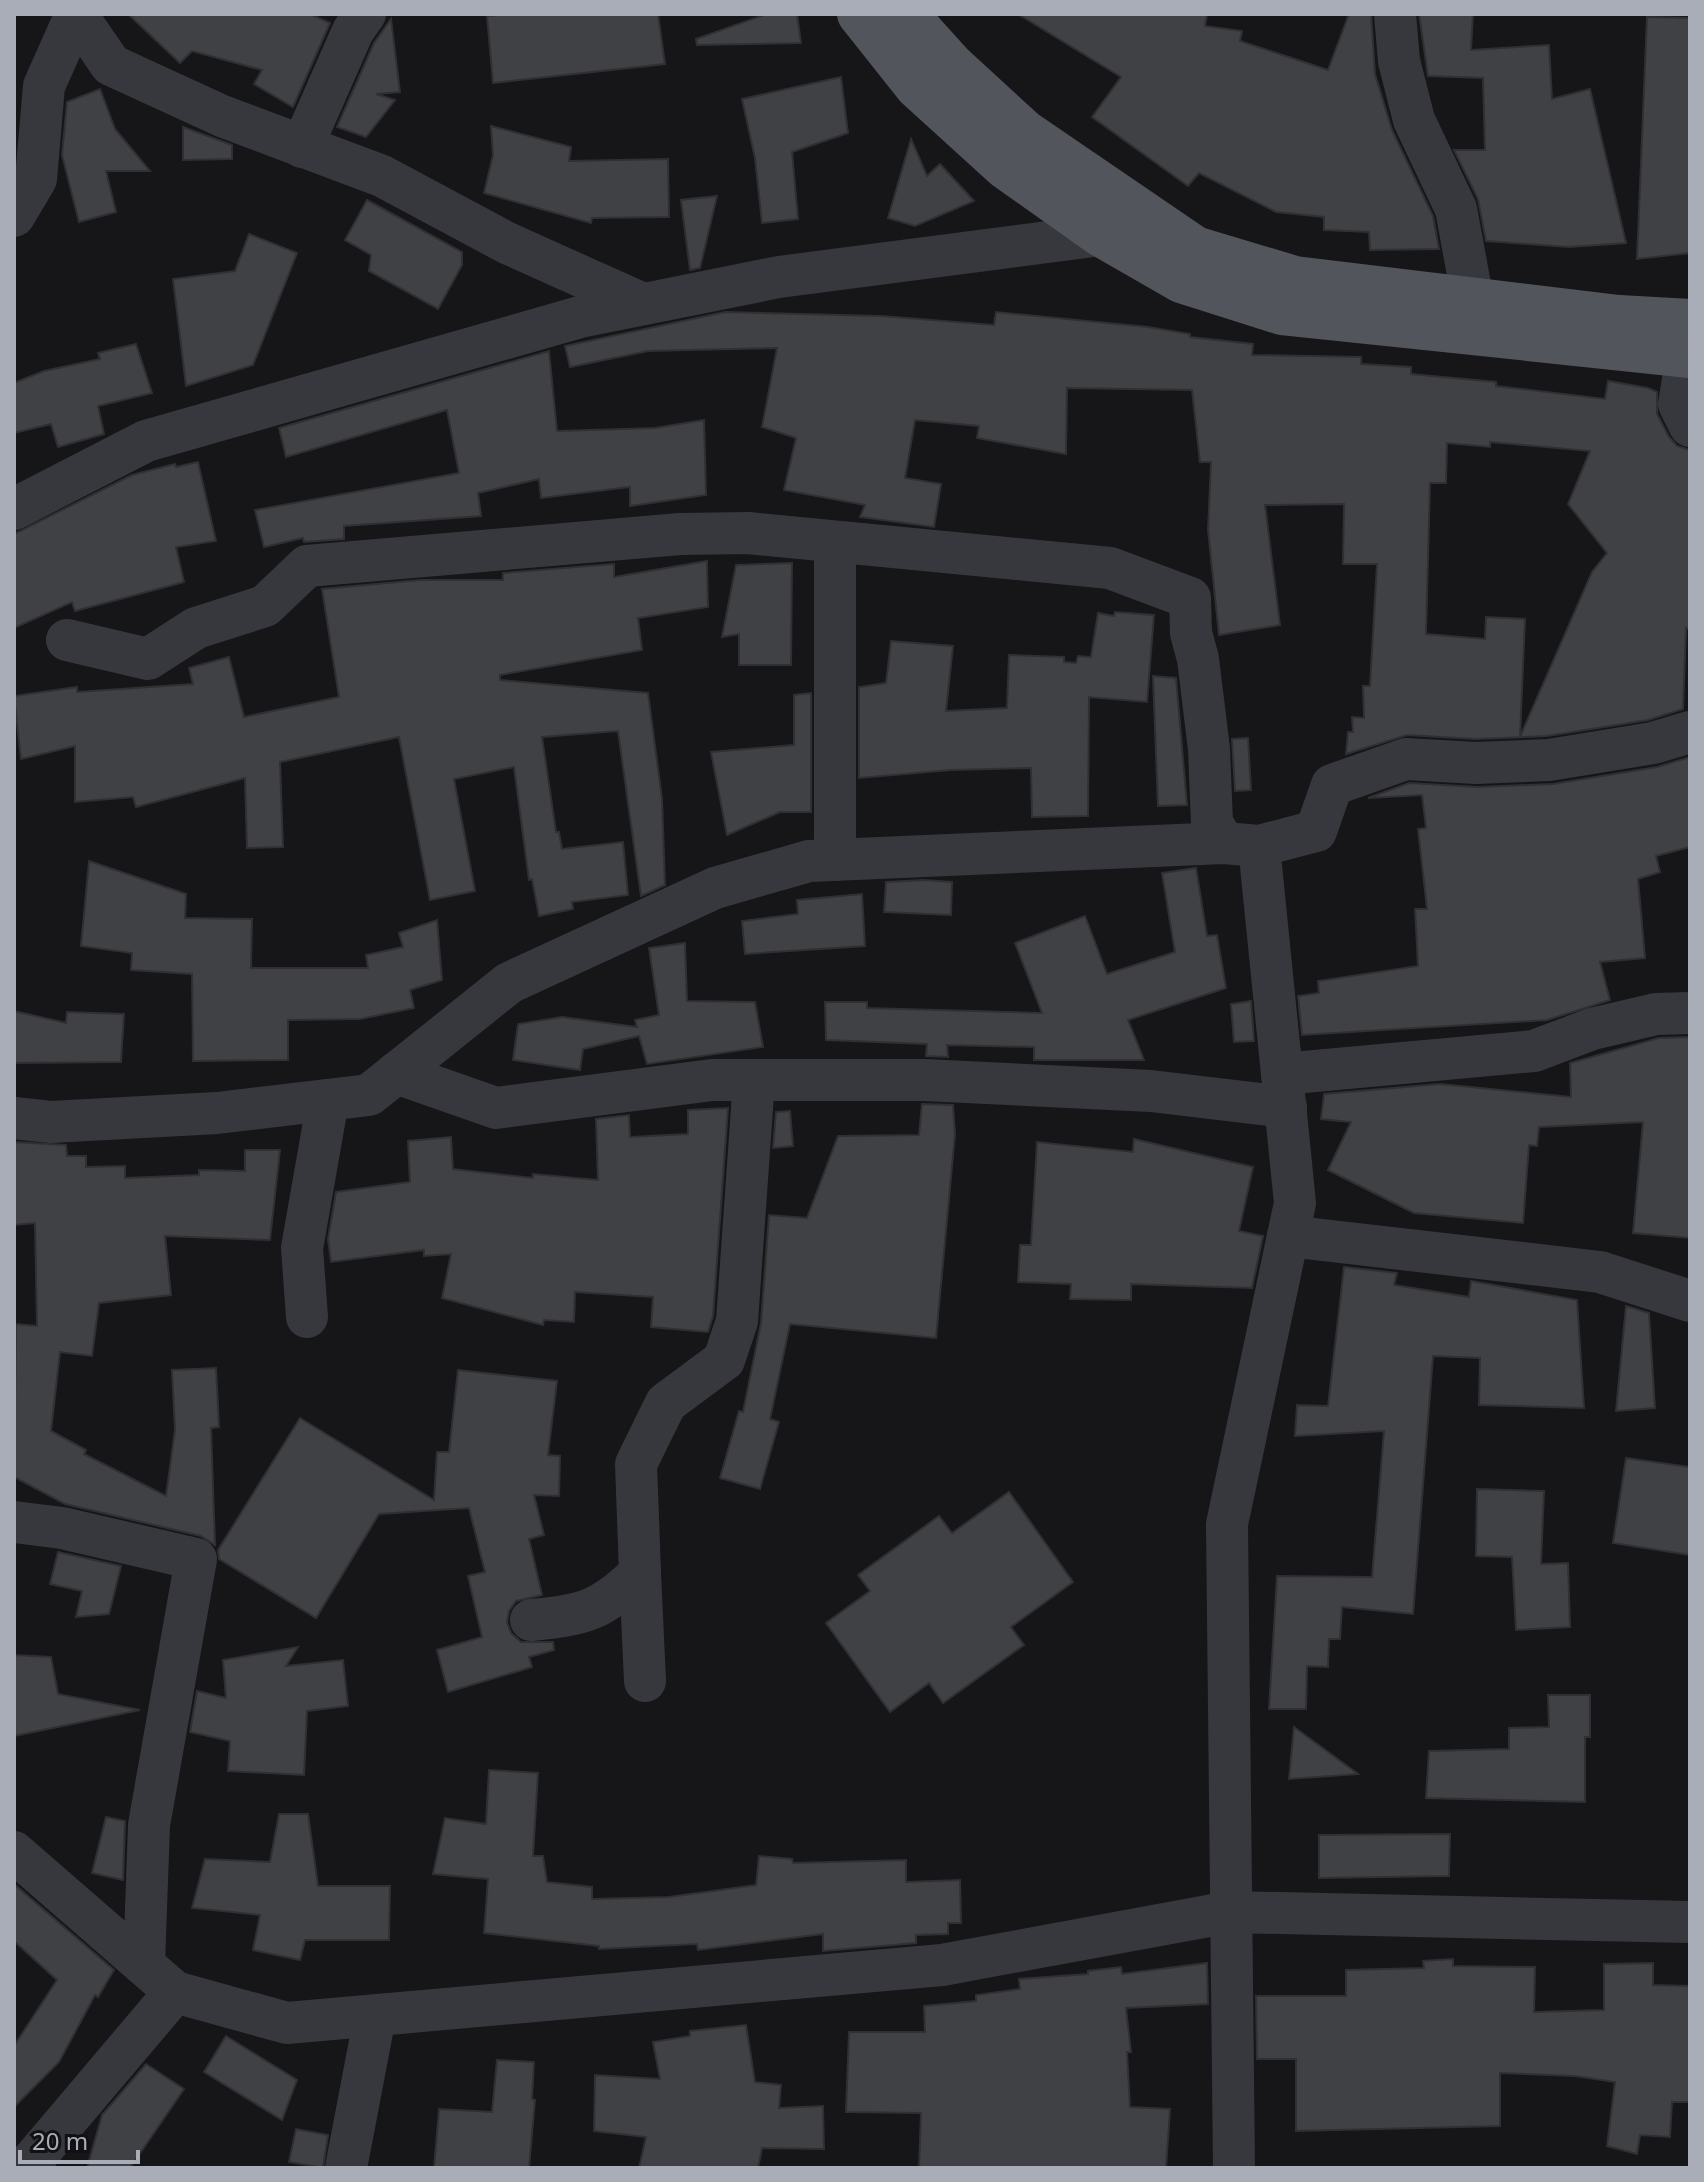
<svg xmlns="http://www.w3.org/2000/svg" width="1704" height="2182" font-family="'Noto Sans',sans-serif">
<style>
.building{fill:#404145;stroke:#303034;stroke-width:2;fill-rule:evenodd}
.lines{fill:none;stroke-linecap:round;stroke-linejoin:round}
.minor{stroke:#37383d;stroke-width:42}
.major{stroke:#53555c;stroke-width:44}
</style>
<rect width="100%" height="100%" fill="#161618"/>
<!-- building -->
<g class="building">
<path d="M128 14H310L330 23 293 107 254 84 262 70 192 51 180 63Z"/>
<path d="M514 14H658L665 64 493 83 487 16Z"/>
<path d="M767 14H797L801 43 697 45 696 39Z"/>
<path d="M1018 14H1207L1205 26 1242 31 1240 41 1328 70 1349 14H1371L1375 74 1392 130 1433 216 1439 249 1370 250 1369 232 1324 230V217L1276 212 1199 173 1188 186 1092 117 1121 77Z"/>
<path d="M1419 14H1473L1471 50 1549 45 1552 99 1590 89 1626 243 1569 247 1486 241 1478 199 1454 150H1485L1483 78 1428 76Z"/>
<path d="M1647 17 1690 18V253L1637 259Z"/>
<path d="M391 19 400 92 376 94 395 100 366 137 337 127 374 43Z"/>
<path d="M841 77 848 133 792 152 798 219 762 223 755 158 742 99Z"/>
<path d="M100 89 115 129 150 171H106L116 212 79 222 62 155 67 102Z"/>
<path d="M491 126 571 147 569 161 668 159 669 217 592 218 591 223 484 193 493 155Z"/>
<path d="M183 127 232 145V159L183 160Z"/>
<path d="M911 139 927 176 940 164 974 201 915 226 888 218Z"/>
<path d="M717 196 700 268 690 270 681 200Z"/>
<path d="M367 200 462 252V265L438 309 369 271 371 255 345 240Z"/>
<path d="M249 234 297 253 253 365 186 386 173 279 235 271Z"/>
<path d="M725 312 881 316 994 325 996 312 1148 327 1190 334V337L1253 344 1252 355 1361 357V364L1411 367V374L1496 382V386L1605 399 1608 381 1648 388 1657 392V414L1669 437 1677 446 1690 450V630L1686 628 1683 709 1648 720 1547 736 1476 739 1407 735 1346 754 1348 732H1353L1352 717 1364 718 1363 686H1370L1377 564H1343L1344 504 1265 505 1280 625 1219 635 1208 530 1211 462H1200L1192 390 1067 388 1066 454 977 438 979 426 915 420 905 478 941 484 934 527 860 517 865 505 784 490 796 438 762 427 777 348 648 351 570 367 565 346ZM1490 442 1590 451 1568 504 1607 553 1592 572 1520 737 1525 619 1486 617 1485 639 1426 634 1430 483H1446L1447 443 1490 447Z"/>
<path d="M136 344 152 393 98 406 104 434 58 447 51 424 14 433V383L44 371 100 359 98 353Z"/>
<path d="M549 351 557 431 655 428 704 420 706 495 630 506V487L541 498 539 479 478 493 481 516 344 526V539L304 542 303 538 264 547 255 510 459 473 447 410 286 457 279 428Z"/>
<path d="M198 462 216 541 176 547 184 582 75 611 72 602 14 628V534L132 475 175 464 176 467Z"/>
<path d="M707 561 708 607 638 618 642 650 500 675V680L648 693 662 799 665 885 641 896 618 731 542 737 556 832H559L562 849 623 842 628 895 572 902 573 909 539 916 532 879 529 880 514 767 454 779 475 891 430 900 399 737 280 762 283 847 247 848 245 778 136 807 133 797 75 802V746L21 759 14 696 77 687V692L193 684 189 668 229 657 244 717 339 697 322 589 420 580H503V573L614 564V577Z"/>
<path d="M792 563 791 665H739V634L722 637 736 565Z"/>
<path d="M1115 612 1154 615 1147 702 1089 697 1088 816 1032 817 1031 768 951 770 859 778V687L886 683 891 641 953 646 946 711 1007 708 1009 655 1064 657V662L1076 663 1078 656 1091 657 1098 613 1114 616Z"/>
<path d="M1153 676 1176 678 1187 805 1158 806Z"/>
<path d="M811 693V812H780L727 835 711 752 794 745V695Z"/>
<path d="M1248 738 1251 790 1235 791 1232 739Z"/>
<path d="M1690 757V847L1656 856 1660 872 1638 879 1645 958 1600 962 1610 1000 1547 1020 1302 1035 1298 996 1319 993 1318 981 1418 966 1415 909H1427L1418 829 1426 828 1422 795 1368 798 1409 783 1477 787 1553 784 1657 767Z"/>
<path d="M89 861 186 894 185 918 252 919 251 968H368L366 955 403 947 399 933 437 920 442 980 410 990 414 1008 360 1019 288 1020V1060L193 1061 192 974 131 970 132 953 81 946Z"/>
<path d="M1196 868 1207 936 1217 935 1226 988 1128 1020 1144 1060H1034V1047L947 1045 948 1057 926 1056 927 1044 826 1040 825 1002H867V1008L1042 1013 1015 943 1085 916 1107 974 1175 952 1162 873Z"/>
<path d="M924 880 952 882 951 915 884 912 886 882Z"/>
<path d="M862 894 865 946 745 954 742 921 798 914 797 900Z"/>
<path d="M685 943 687 1001 755 1002 763 1047 647 1064 639 1036 583 1049 580 1070 513 1060 518 1024 562 1017 637 1027 635 1020 659 1015 649 948Z"/>
<path d="M1251 1001 1254 1041 1234 1042 1231 1004Z"/>
<path d="M14 1011 66 1023 67 1012 124 1014 121 1062 14 1063Z"/>
<path d="M1690 1037V1238L1633 1233 1643 1122 1539 1127 1537 1146 1529 1145 1523 1223 1414 1213 1328 1170 1351 1122 1321 1119 1324 1094 1440 1084 1571 1097 1570 1063 1659 1038Z"/>
<path d="M922 1104 953 1105 955 1134 936 1338 790 1324 770 1419 779 1422 760 1489 720 1478 739 1411 743 1412 761 1323 769 1215 807 1218 838 1136 919 1135Z"/>
<path d="M728 1108 713 1316 708 1332 651 1327 653 1297 575 1292 574 1322 544 1320 543 1325 442 1298 451 1254 424 1256V1250L331 1262 328 1239 336 1192 410 1182 408 1141 451 1137 453 1169 533 1178V1174L598 1180 596 1119 629 1115 630 1137 688 1134V1110Z"/>
<path d="M790 1111 793 1146 773 1148 776 1112Z"/>
<path d="M1134 1139 1253 1167 1239 1231 1263 1236 1252 1288 1131 1284V1300L1070 1299 1071 1284 1018 1282 1020 1245H1031L1037 1142 1133 1152Z"/>
<path d="M14 1142 66 1145 67 1156H86V1167L125 1166V1178L199 1175V1170L245 1171V1150H280L270 1240 165 1236 171 1295 99 1303 92 1356 60 1352 51 1431 86 1450 84 1454 166 1496 175 1430 172 1370 216 1368 219 1427 211 1428 215 1545 201 1536 65 1504 14 1477 16 1324 37 1326 35 1223 14 1225Z"/>
<path d="M1344 1267 1397 1273 1394 1285 1469 1297 1471 1281 1577 1300 1584 1408 1479 1405 1480 1358 1433 1356 1413 1614 1342 1607 1340 1639H1329L1328 1667 1307 1666 1306 1709H1269L1277 1576 1372 1577 1384 1431 1295 1436 1297 1405 1328 1406Z"/>
<path d="M1626 1306 1649 1313 1655 1408 1616 1411Z"/>
<path d="M458 1370 557 1381 548 1455 560 1456 559 1496 534 1495 544 1535 529 1539 542 1595 516 1601 509 1611 507 1622 511 1633 521 1642H553L554 1650 529 1657 532 1667 448 1692 437 1650 482 1637 468 1576 485 1572 469 1508 379 1514 316 1618 219 1559 218 1550 300 1418 434 1500 437 1452H449Z"/>
<path d="M1626 1458 1690 1467V1555L1613 1543Z"/>
<path d="M1477 1489 1544 1491 1541 1564 1568 1563 1570 1627 1516 1630 1512 1557 1476 1556Z"/>
<path d="M1009 1492 1073 1582 1011 1627 1024 1645 943 1703 929 1683 890 1712 826 1623 870 1591 858 1575 939 1516 952 1533Z"/>
<path d="M58 1552 121 1566 109 1614 76 1617 82 1591 50 1584Z"/>
<path d="M298 1647 286 1666 343 1660 348 1706 307 1711 304 1775 228 1771 230 1741 190 1732 197 1691 226 1698 223 1660Z"/>
<path d="M14 1655 51 1657 58 1694 140 1710 14 1736Z"/>
<path d="M1548 1695H1590V1737H1585V1802L1426 1798 1429 1751 1509 1749V1728L1549 1727Z"/>
<path d="M1294 1727 1358 1774 1289 1779Z"/>
<path d="M489 1770 538 1773 533 1856H543L547 1882 592 1887V1899L669 1897 756 1885 759 1856 792 1859 793 1863 906 1860V1882L960 1880 961 1923H948V1934L916 1935V1943L823 1951V1934L698 1950 697 1944 599 1949V1946L484 1933 488 1879 433 1874 445 1818 486 1824Z"/>
<path d="M279 1814H308L318 1886H390L389 1940H305L300 1960 253 1950 260 1915 192 1908 205 1859 270 1862Z"/>
<path d="M106 1817 125 1821 123 1880 92 1873Z"/>
<path d="M1450 1834 1449 1876 1319 1878V1835Z"/>
<path d="M14 1884 114 1970 98 1997 95 1995 59 2062 14 2107V2046L57 1980 14 1941Z"/>
<path d="M1453 1959V1966L1535 1967 1534 2012 1604 2010V1964L1653 1963V1985L1690 1986V2102H1672L1670 2137 1640 2135 1637 2154 1607 2146 1615 2082 1575 2076 1500 2073V2126L1296 2131V2059H1257L1256 1996H1346V1970L1424 1968 1423 1961Z"/>
<path d="M1207 1963 1208 2004 1126 2008 1131 2052H1127L1130 2107 1170 2109 1166 2168H919L921 2113 846 2112 849 2032H925L924 2006 976 2001V1995L1020 1989 1019 1979 1088 1974V1971L1121 1967 1122 1974Z"/>
<path d="M746 2025 755 2082 781 2085 779 2108 823 2106 824 2149 762 2148 758 2168H639L646 2137 594 2131 595 2075 660 2079 653 2042 690 2036V2031Z"/>
<path d="M226 2036 297 2080 282 2120 204 2072Z"/>
<path d="M497 2060 534 2062 532 2099 535 2100 529 2168H434L439 2109 492 2112Z"/>
<path d="M146 2064 184 2089 130 2168H87L102 2115Z"/>
<path d="M296 2129 328 2135 323 2168 289 2162Z"/>
</g>
<g class="lines">
<!-- minor -->
<g class="minor">
<path d="M76 14 111 65 222 116 382 176 507 243 643 304"/>
<path d="M1395 14 1399 61 1414 120 1456 209 1473 301"/>
<path d="M302 147 353 31 365 14"/>
<path d="M14 216 36 179 44 86 76 14"/>
<path d="M1687 356 1679 404 1690 426"/>
<path d="M14 509 146 441 580 317 779 277 1101 235"/>
<path d="M67 640 148 659 196 628 265 606 307 566 680 534 748 533 1110 568 1190 598 1191 633 1198 659 1209 749 1212 823 1224 843"/>
<path d="M835 860V542"/>
<path d="M396 1073 496 1108 712 1080H924L1151 1091 1286 1107"/>
<path d="M1282 1074 1534 1051 1592 1029 1656 1014 1690 1013"/>
<path d="M14 1118 51 1122 217 1113 369 1095 509 983 715 888 809 861 1224 843 1259 846 1316 831 1332 785 1406 759 1476 763 1549 760 1653 743 1690 732"/>
<path d="M1288 1236 1600 1272 1690 1301"/>
<path d="M307 1317 302 1248 328 1100"/>
<path d="M14 1522 62 1528 196 1559 149 1825 144 1965"/>
<path d="M640 1573 645 1681"/>
<path d="M531 1620C584 1615 601 1611 640 1573L636 1464 666 1403 724 1360 737 1321 754 1080"/>
<path d="M14 1852 175 1992 287 2023 942 1965 1230 1912 1690 1922"/>
<path d="M26 2168 175 1992"/>
<path d="M346 2168 375 2016"/>
<path d="M1234 2168 1227 1524 1295 1203 1259 846"/>
</g>
<!-- major -->
<g class="major">
<path d="M859 14 917 87 1005 167 1101 235 1181 281 1282 313 1690 356"/>
<path d="M906 14 952 65 1025 132 1195 248 1295 278 1619 317 1690 321"/>
</g>
</g>
<!-- border -->
<rect width="1704" height="2182" fill="none" stroke="#a8adb8" stroke-width="32"/>
<!-- scale -->
<path d="M20 2150v12h118v-12" fill="none" stroke="#a8adb8" stroke-width="4"/>
<text x="32" y="2150" font-size="24" fill="#a8adb8" stroke="#111113" stroke-width="6" paint-order="stroke">20 m</text>
</svg>
